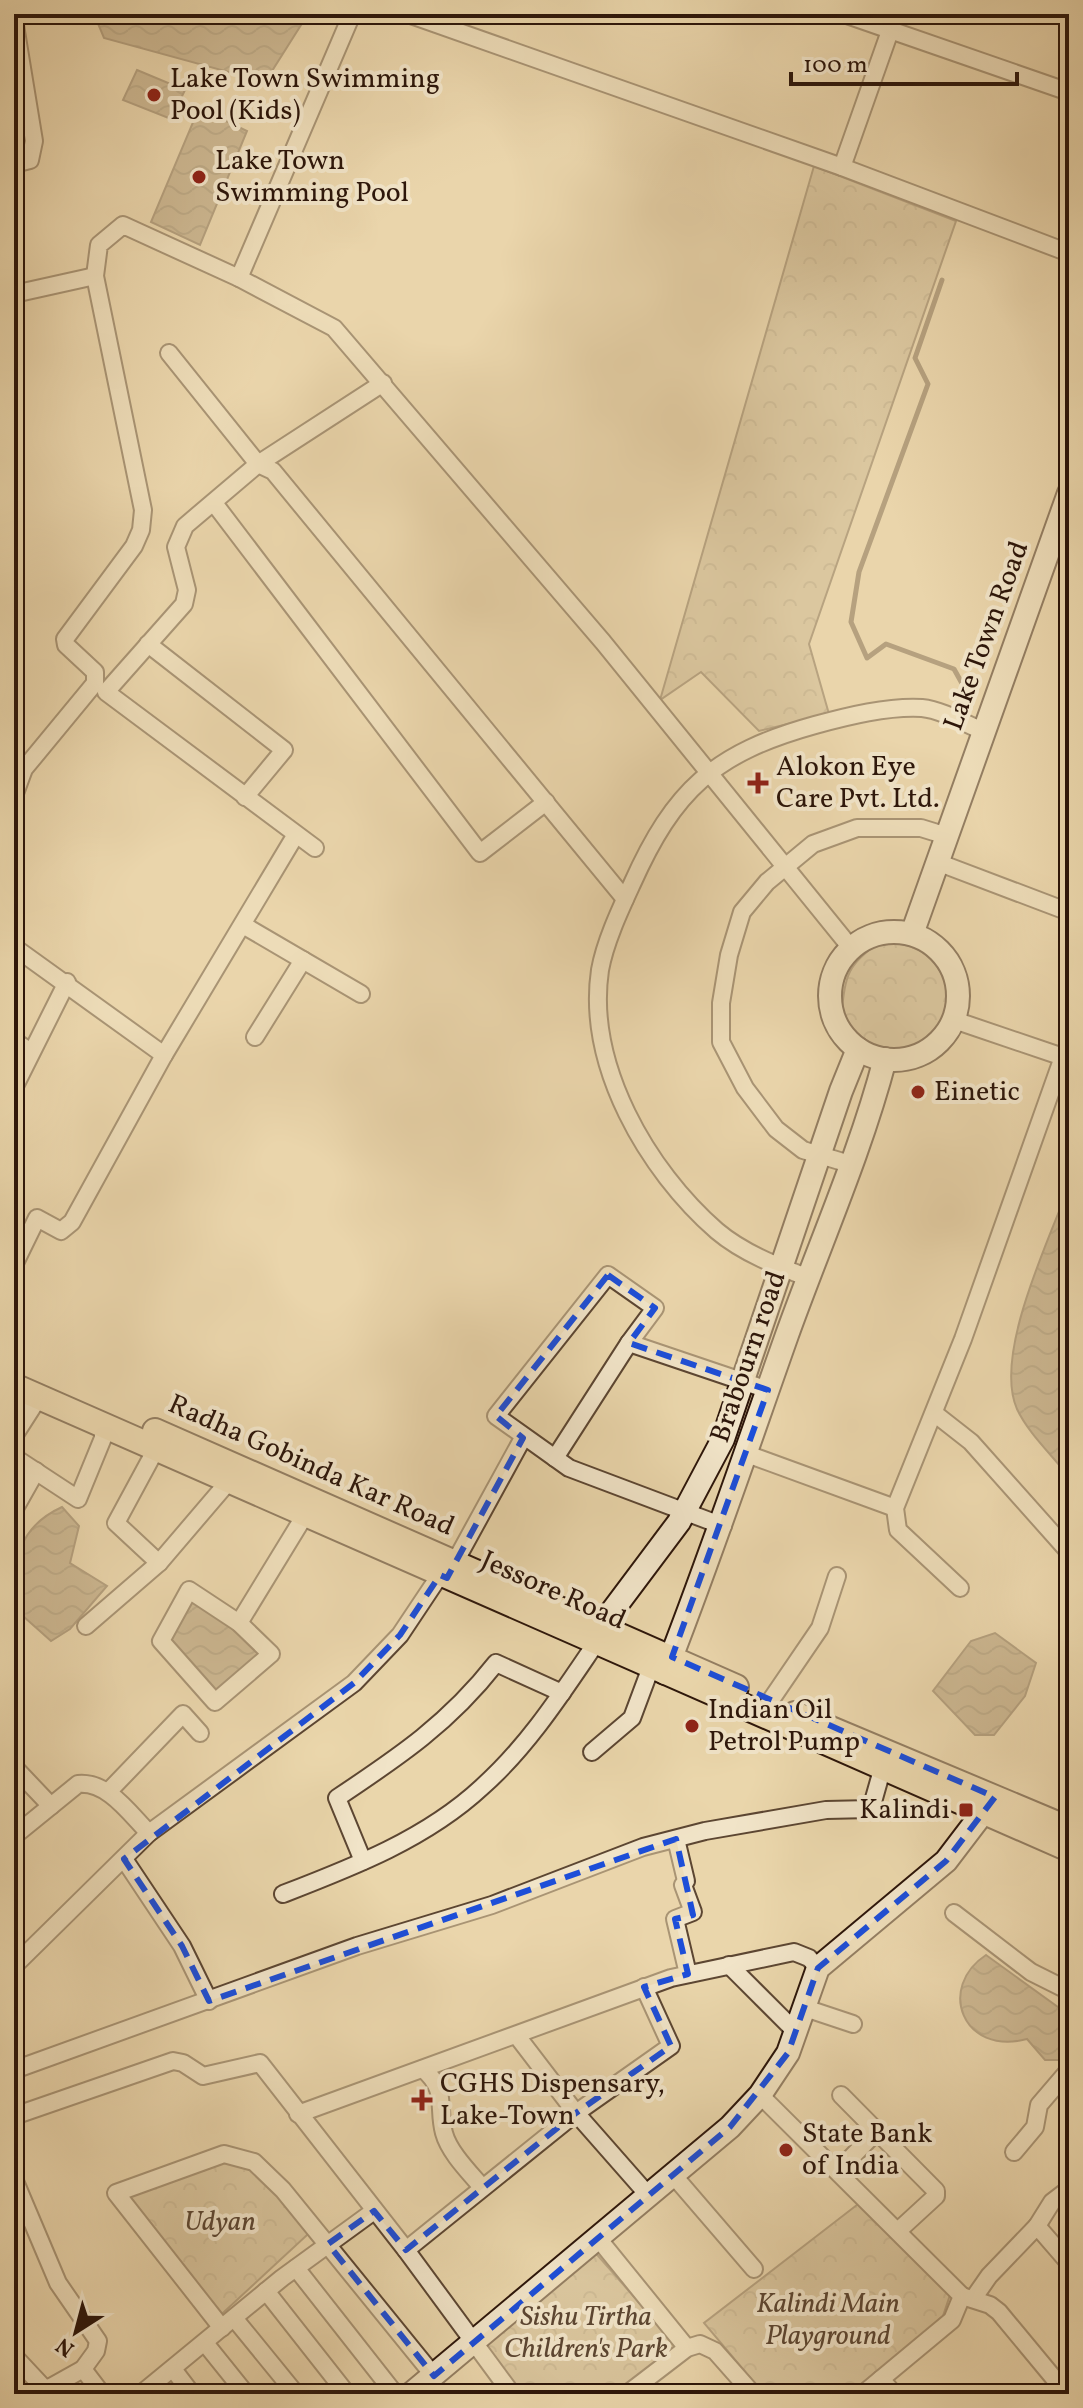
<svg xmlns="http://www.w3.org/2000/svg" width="1083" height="2408" font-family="Vollkorn,serif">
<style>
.park{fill:url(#park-crowns);stroke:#7c664d;stroke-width:2}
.water{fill:url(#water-waves);stroke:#78624a;stroke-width:2}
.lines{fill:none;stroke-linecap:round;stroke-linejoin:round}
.stream{stroke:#78624a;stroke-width:5}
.street-casing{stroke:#5c4632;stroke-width:20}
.secondary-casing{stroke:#2d160a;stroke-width:26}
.primary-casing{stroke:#2d160a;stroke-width:28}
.street{stroke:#f1e4c8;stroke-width:16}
.secondary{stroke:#f1e4c8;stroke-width:22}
.primary{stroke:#ead6ab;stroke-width:24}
.marked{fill:none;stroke:#1d4ed8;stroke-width:6;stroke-dasharray:16 10;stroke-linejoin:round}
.poi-dot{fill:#8f2418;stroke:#f1e4c8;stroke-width:3}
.labels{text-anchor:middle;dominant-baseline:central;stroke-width:8;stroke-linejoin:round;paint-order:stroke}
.poi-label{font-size:28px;fill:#2d160a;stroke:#f1e4c8;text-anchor:start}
.street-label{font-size:28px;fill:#2d160a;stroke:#f1e4c8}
.park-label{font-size:28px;font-style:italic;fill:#5c4632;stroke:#f1e4c8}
</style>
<defs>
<pattern id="park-crowns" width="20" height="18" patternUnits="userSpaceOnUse" patternTransform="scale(2)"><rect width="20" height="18" fill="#cab590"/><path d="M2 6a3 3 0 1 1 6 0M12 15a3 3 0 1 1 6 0" fill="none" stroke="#ae9b7b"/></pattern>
<pattern id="water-waves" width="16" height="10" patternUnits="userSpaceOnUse" patternTransform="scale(2)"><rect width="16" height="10" fill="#aa9574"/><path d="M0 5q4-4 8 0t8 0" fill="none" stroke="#8b795d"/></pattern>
</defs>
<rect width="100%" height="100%" fill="#ead6ab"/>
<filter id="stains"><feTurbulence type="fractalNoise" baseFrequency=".0025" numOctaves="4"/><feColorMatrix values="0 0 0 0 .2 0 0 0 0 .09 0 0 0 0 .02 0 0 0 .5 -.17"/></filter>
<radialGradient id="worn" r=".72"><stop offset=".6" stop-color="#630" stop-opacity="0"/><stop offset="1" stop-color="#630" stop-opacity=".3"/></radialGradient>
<!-- park -->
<g class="park">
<path d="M814 166 956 221 809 644 829 714 759 731 701 672 660 700Z"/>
<path d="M883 939C897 943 919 947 929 957 979 1006 915 1076 858 1041 849 1035 842 1019 842 1009 846 968 851 964 883 939Z"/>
<path d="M262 2161 320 2223 211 2324 109 2191 181 2164Z"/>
<path d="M862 2201 950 2295 943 2316 855 2394H764L704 2323Z"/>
<path d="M593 2250 677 2346 614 2394H519L481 2344Z"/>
</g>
<!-- water -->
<g class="water">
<path d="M94 14H308L265 82 104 38Z"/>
<path d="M137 70 185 90 171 119 123 100Z"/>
<path d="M199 108 247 131 200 245 151 222Z"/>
<path d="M1069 1186V1477C1053 1456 1028 1433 1017 1409 993 1355 1049 1240 1069 1186Z"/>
<path d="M62 1507 79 1526 70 1563 107 1586 70 1629 51 1641 14 1608C14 1562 16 1528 62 1507Z"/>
<path d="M190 1598 255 1642 258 1657 221 1691 209 1687 167 1639Z"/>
<path d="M995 1633 1036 1663 1025 1696 994 1735H975L933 1691 971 1641Z"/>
<path d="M986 1955 1069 2015V2054L1061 2060H1045L1027 2039C962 2056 937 1987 986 1955Z"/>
</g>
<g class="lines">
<!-- stream -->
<path class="stream" d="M942 280 915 358 928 384 859 572 851 622 867 658 886 644 954 669 964 687 955 708"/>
<!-- street casing -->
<g class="street-casing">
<g id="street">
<path d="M408 14 842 167 1069 253"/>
<path d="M844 14 1069 92"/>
<path d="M14 19 34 141 30 160 14 164"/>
<path d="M842 167 890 31"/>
<path d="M239 278 352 14"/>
<path d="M14 294 95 276"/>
<path d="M169 353 258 464 273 471 625 899"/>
<path d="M214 503 480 853 546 802"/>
<path d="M148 644 284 750 245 797"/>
<path d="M14 796 24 769 95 683V672L66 645 65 639 134 546 141 530 143 510 95 276 99 245 123 225 239 278 334 328 603 642 851 948"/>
<path d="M315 848 106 692 184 604 187 590 176 547 185 526 258 464 383 383"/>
<path d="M937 862 1069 912"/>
<path d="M243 925 361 994"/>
<path d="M14 947 164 1055"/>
<path d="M954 1020 1069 1059"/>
<path d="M255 1037 303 960"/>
<path d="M14 1041 31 1052"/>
<path d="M14 1088 67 982"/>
<path d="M853 1165 803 1150 776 1129 745 1088 721 1042V1003L729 955 742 912 767 882 813 844 857 828H921L947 836"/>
<path d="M14 1265 37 1218 61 1231 72 1222 164 1055 295 836"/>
<path d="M809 1278C777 1266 743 1253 717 1231 647 1170 586 1065 600 970 605 942 620 910 632 884 674 790 714 753 815 725 848 716 888 706 922 708 942 710 966 724 985 732"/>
<path d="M629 1343 655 1308 608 1275 496 1416 569 1468 723 1526"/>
<path d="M934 1413 971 1442 1069 1552"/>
<path d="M14 1436 39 1397"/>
<path d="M156 1449 116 1523 159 1563"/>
<path d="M747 1454 895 1508"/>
<path d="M14 1457 78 1499 103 1438V1426"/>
<path d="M555 1458 629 1343 768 1390"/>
<path d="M14 1510 36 1471"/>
<path d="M455 1562 523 1438"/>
<path d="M960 1588 898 1530 895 1508 963 1339 1063 1057"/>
<path d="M189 1590 239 1623 271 1654 215 1702 161 1641Z"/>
<path d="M239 1623 305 1515"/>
<path d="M86 1626 159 1563 229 1481"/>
<path d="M760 1716 820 1628 837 1576"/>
<path d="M1068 1749 1069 1748"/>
<path d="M592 1752 632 1718 651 1667"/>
<path d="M14 1767 51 1806"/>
<path d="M108 1792 183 1714 200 1733"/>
<path d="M14 1836 78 1784C108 1781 130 1814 149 1833"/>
<path d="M676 1839 686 1881 683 1885 693 1912 675 1919 688 1974"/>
<path d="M124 1859 182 1946 209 2001"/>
<path d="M363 1861 337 1798C400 1756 449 1723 496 1663L562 1693"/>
<path d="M283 1894C353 1867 426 1839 482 1787 528 1746 562 1693 596 1643"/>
<path d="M954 1913 1031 1972 1063 1988 1069 1986"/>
<path d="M729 1965 796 2032"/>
<path d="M14 1966 149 1833 354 1683 400 1635 440 1575"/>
<path d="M805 2008 853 2024"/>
<path d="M517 2036 576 2113 649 2196"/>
<path d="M423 2069C448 2090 437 2107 444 2133 449 2152 469 2172 481 2186"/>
<path d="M14 2070 357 1946 492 1905 643 1847 705 1831 826 1810 871 1809 882 1770"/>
<path d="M760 2095 962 2296 952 2320 863 2394"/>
<path d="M841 2095 936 2191V2196L899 2230"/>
<path d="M298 2114 671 1978 794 1952 809 1958 818 1968"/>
<path d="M14 2116 173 2061 183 2063 203 2076 260 2063 406 2250 512 2394"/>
<path d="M1014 2152 1035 2127 1039 2105 1069 2070"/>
<path d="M838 2171 878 2130"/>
<path d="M674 2176 754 2269"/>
<path d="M14 2179 58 2283 98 2341 96 2351 83 2369 102 2394"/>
<path d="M1037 2226 1052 2202 1069 2189"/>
<path d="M597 2237 687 2348"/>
<path d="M406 2250 576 2113 671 2046 644 1987"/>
<path d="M296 2268 395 2394"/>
<path d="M266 2291 347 2394"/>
<path d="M962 2296 990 2305 999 2312 1067 2394"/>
<path d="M973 2299 989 2276 1037 2226 1069 2263"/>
<path d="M234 2318 296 2394"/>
<path d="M222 2328 116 2193 224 2154 254 2162 283 2190 434 2376"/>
<path d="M205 2343 246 2394"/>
<path d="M14 2356 43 2387 49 2388 83 2369"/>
<path d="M173 2369 192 2394"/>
<path d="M881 2379 894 2394"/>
<path d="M141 2394 282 2278 374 2211"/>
<path d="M627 2394 687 2348 700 2344 715 2351 753 2394"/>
</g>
</g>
<!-- secondary casing -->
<g class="secondary-casing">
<g id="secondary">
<circle cx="894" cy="996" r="64"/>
<path d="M912 934 1069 493"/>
<path d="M596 1643 604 1622 679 1522 723 1439 841 1091 858 1049"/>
<path d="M665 1673C709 1561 747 1448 787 1335 820 1243 860 1154 885 1059"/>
<path d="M411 2394 730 2127 760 2095 788 2053 818 1968 946 1861 994 1798"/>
</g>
</g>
<!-- primary casing -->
<g class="primary-casing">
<g id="primary">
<path d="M14 1386 1069 1849"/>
<path d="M155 1431 736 1687"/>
<path d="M795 1714 1069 1829"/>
</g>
</g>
<!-- street -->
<use href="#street" class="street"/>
<!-- secondary -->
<use href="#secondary" class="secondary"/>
<!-- primary -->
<use href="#primary" class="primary"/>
</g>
<!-- marked area -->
<path d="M0 0H1083V2408H0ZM608 1275 655 1308 629 1343 768 1390 672 1657 995 1797 946 1861 818 1968 788 2053 730 2127 434 2376 328 2244 374 2211 406 2250 576 2113 671 2046 644 1987 688 1974 675 1919 693 1915 676 1839 209 2001 182 1946 124 1859 354 1683 400 1635 440 1575 447 1578 523 1438 496 1416Z" fill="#ead6ab" fill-opacity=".55" fill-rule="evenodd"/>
<path class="marked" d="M608 1275 655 1308 629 1343 768 1390 672 1657 995 1797 946 1861 818 1968 788 2053 730 2127 434 2376 328 2244 374 2211 406 2250 576 2113 671 2046 644 1987 688 1974 675 1919 693 1915 676 1839 209 2001 182 1946 124 1859 354 1683 400 1635 440 1575 447 1578 523 1438 496 1416Z"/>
<!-- markers -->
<g class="poi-dot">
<circle cx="154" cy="95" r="8"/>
<circle cx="199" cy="177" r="8"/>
<path d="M754 771h8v8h8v8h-8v8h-8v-8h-8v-8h8z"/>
<circle cx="918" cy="1092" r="8"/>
<circle cx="692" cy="1726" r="8"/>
<rect x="958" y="1802" width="16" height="16" rx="4"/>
<path d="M418 2088h8v8h8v8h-8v8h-8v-8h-8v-8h8z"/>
<circle cx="786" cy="2150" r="8"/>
</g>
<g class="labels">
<!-- poi labels -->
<g class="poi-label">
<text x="170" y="79">Lake Town Swimming<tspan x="170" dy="32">Pool (Kids)</tspan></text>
<text x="215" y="161">Lake Town<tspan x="215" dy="32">Swimming Pool</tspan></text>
<text x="776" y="767">Alokon Eye<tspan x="776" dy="32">Care Pvt. Ltd.</tspan></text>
<text x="934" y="1092">Einetic</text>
<text x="708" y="1710">Indian Oil<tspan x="708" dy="32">Petrol Pump</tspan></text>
<text x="950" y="1810" text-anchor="end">Kalindi</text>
<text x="440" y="2084">CGHS Dispensary,<tspan x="440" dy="32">Lake-Town</tspan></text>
<text x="802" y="2134">State Bank<tspan x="802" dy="32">of India</tspan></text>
</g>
<!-- street labels -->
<g class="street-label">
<text transform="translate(987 636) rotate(-70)">Lake Town Road</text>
<text transform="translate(749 1357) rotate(-71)">Brabourn road</text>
<text transform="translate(311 1466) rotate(24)">Radha Gobinda Kar Road</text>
<text transform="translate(553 1591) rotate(24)">Jessore Road</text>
</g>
<!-- park labels -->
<g class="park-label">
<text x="220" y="2222">Udyan</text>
<text x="828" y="2304">Kalindi Main<tspan x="828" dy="32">Playground</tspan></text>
<text x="586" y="2317">Sishu Tirtha<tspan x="586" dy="32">Children's Park</tspan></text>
</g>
</g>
<!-- margin -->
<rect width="1083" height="2408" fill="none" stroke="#ead6ab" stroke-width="48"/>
<rect x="16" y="16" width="1051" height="2376" fill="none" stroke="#2d160a" stroke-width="4"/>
<rect x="24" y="24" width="1035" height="2360" fill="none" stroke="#2d160a" stroke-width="2"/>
<!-- north arrow -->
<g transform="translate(76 2332) rotate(216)" stroke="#f1e4c8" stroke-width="6" paint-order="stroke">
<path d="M0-6L14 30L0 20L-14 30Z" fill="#2d160a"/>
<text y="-12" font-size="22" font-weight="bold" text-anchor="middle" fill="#2d160a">N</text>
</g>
<!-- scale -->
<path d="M791 72v12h226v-12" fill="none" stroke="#2d160a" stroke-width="4"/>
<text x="803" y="72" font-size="24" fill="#2d160a" stroke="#f1e4c8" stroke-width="6" paint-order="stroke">100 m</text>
<rect width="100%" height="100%" filter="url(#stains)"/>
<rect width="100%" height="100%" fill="url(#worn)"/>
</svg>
